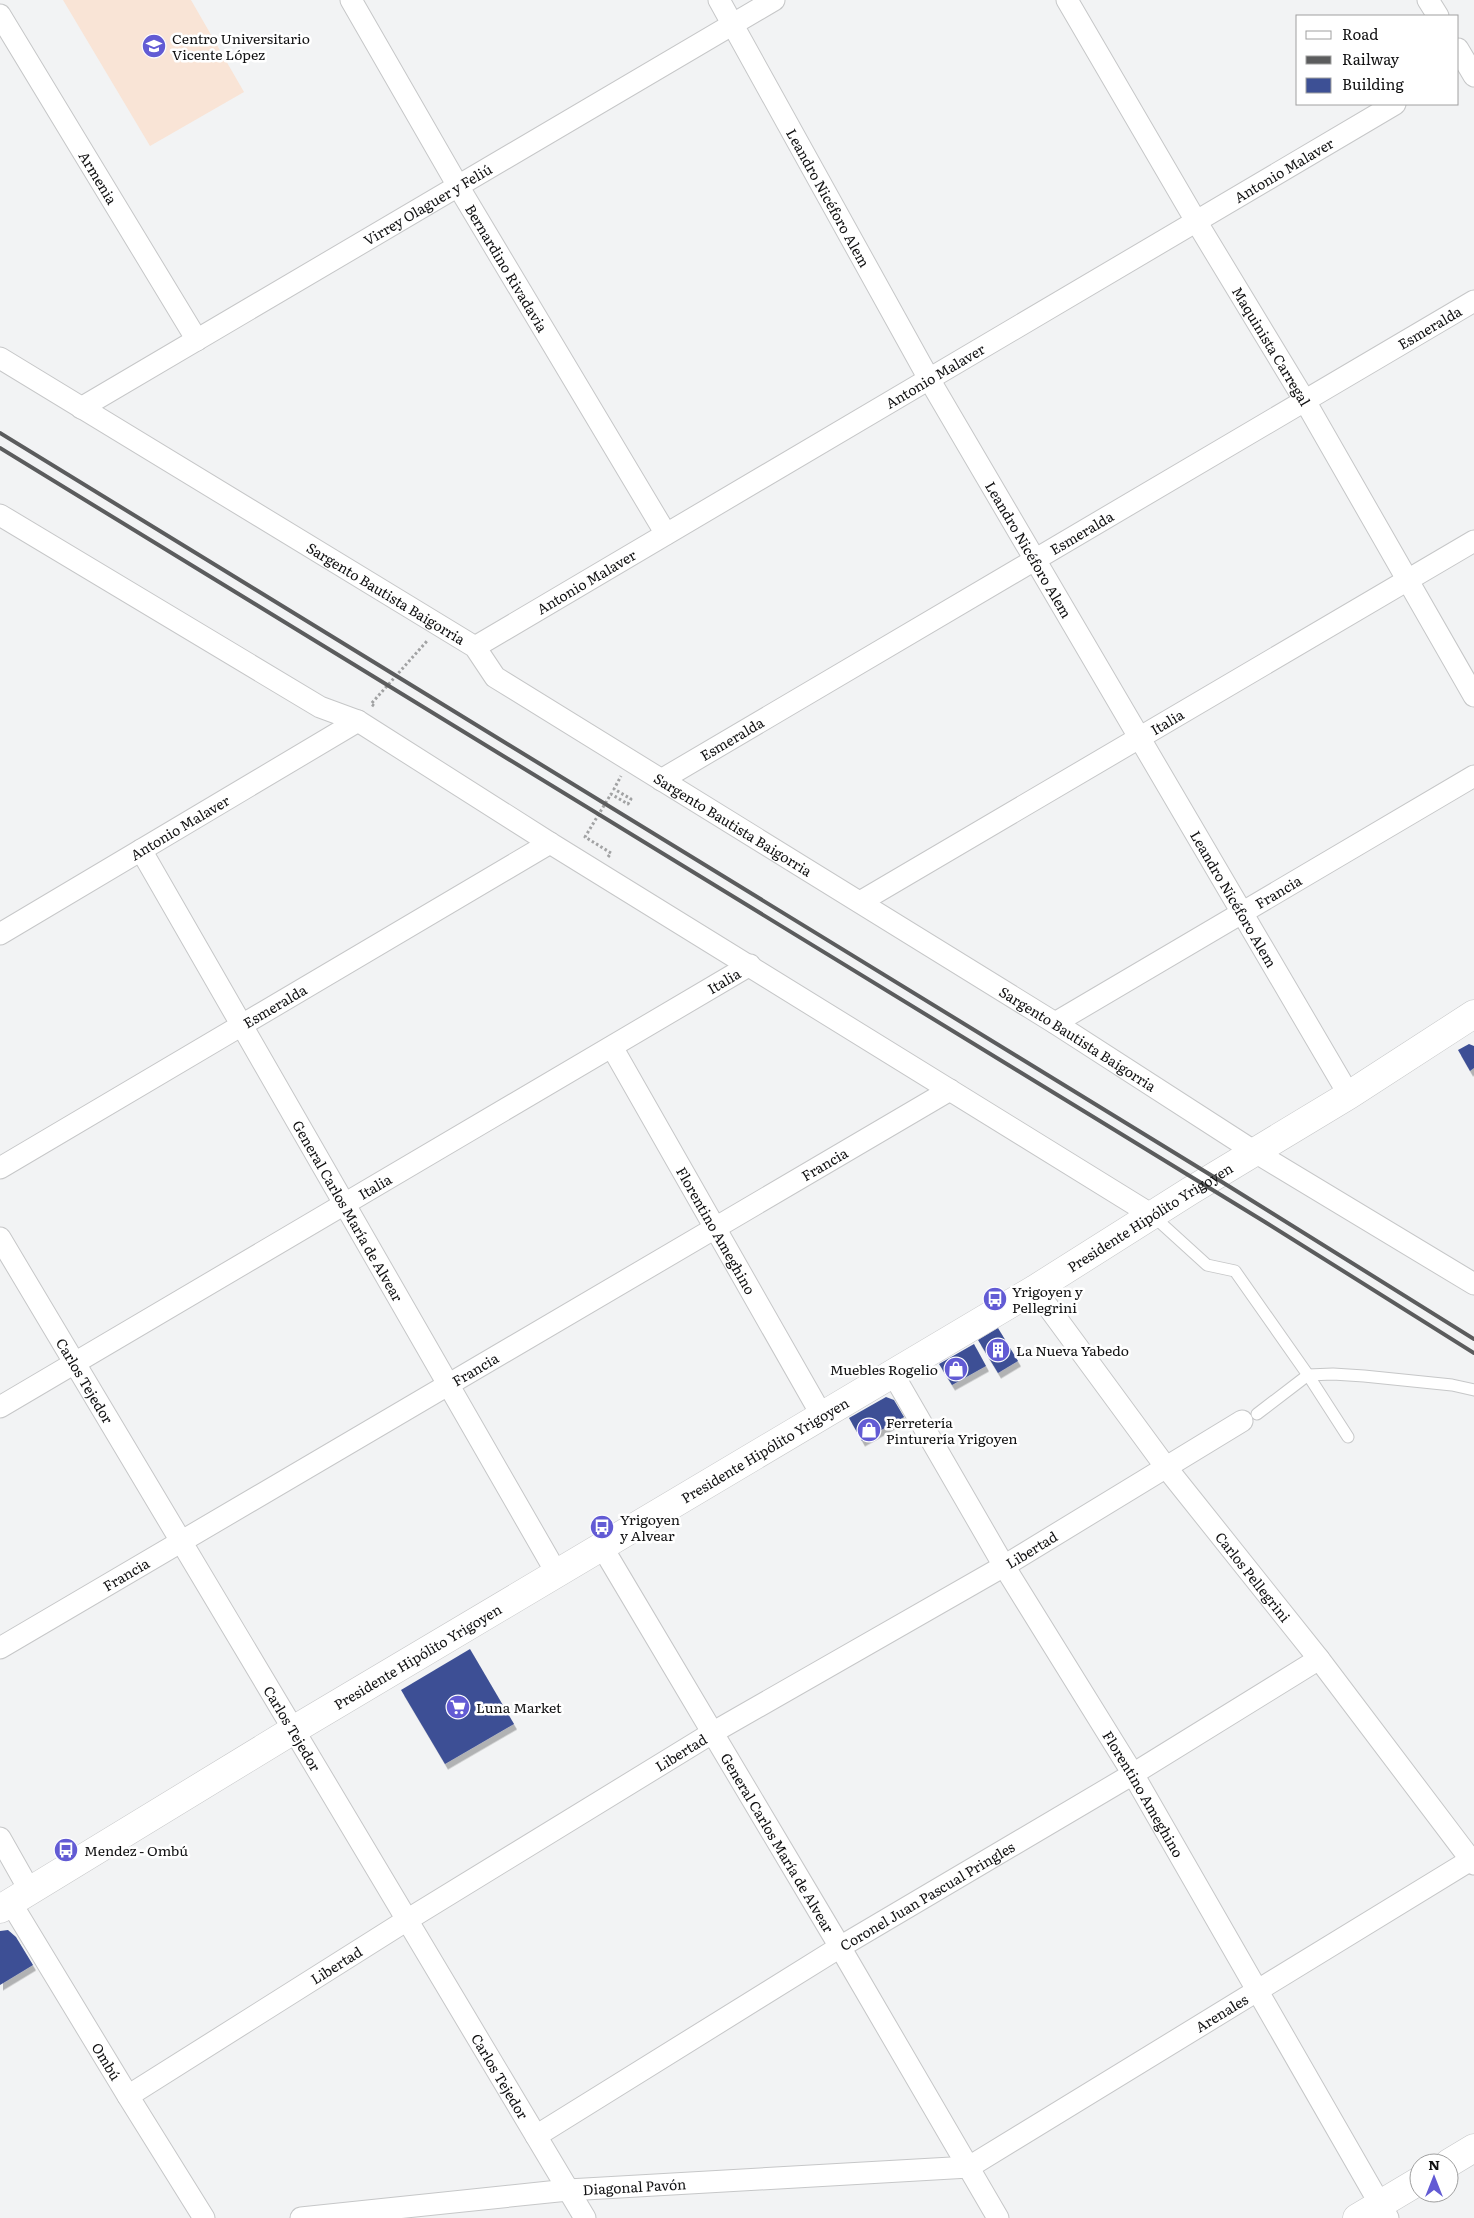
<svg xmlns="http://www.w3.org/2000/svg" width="1474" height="2218" font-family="Literata,serif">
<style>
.education{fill:#f9e4d6}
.building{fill:#3d5095;filter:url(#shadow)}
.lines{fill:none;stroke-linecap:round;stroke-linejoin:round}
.lane-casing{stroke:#c6c7c8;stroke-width:13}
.street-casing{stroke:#c6c7c8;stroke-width:23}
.secondary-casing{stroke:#c6c7c8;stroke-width:29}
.path{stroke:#a1a2a3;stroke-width:3;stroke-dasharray:2.5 2.5;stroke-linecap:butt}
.lane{stroke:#fff;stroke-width:11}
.street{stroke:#fff;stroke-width:21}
.secondary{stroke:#fff;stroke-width:28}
.rail{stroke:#5b5c5d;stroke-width:4}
.labels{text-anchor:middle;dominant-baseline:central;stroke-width:5;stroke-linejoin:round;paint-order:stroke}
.poi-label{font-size:14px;fill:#111112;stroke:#fff;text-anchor:start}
.street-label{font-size:14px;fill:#111112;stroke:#fff}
</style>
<defs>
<filter id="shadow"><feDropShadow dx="3" dy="5.5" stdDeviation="0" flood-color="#0004"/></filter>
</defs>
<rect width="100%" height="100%" fill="#f2f3f4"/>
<!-- education -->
<path class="education" d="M63 0H191L244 92 150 146Z"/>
<!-- building -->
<g class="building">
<path d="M1469 1044 1474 1046V1068L1470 1071 1458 1050Z"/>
<path d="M998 1328 1018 1361 998 1373 978 1340Z"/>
<path d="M974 1344 986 1366 952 1385 939 1364Z"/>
<path d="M886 1397 894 1400 904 1417 862 1441 849 1418Z"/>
<path d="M470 1649 514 1724 445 1764 401 1690Z"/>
<path d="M8 1930 16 1937 33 1965 0 1985V1931Z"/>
</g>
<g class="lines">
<!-- lane casing -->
<g class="lane-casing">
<g id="lane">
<path d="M1152 1215 1207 1265 1235 1271 1308 1375 1348 1437"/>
<path d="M1257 1414 1308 1375 1333 1374 1364 1376 1452 1385 1474 1390"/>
</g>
</g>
<!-- street casing -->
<g class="street-casing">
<g id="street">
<path id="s1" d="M351 0 458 186 666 534"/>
<path id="s2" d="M719 0 929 379 1349 1095"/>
<path id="s3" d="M1067 0 1196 221 1305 401 1474 696"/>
<path d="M1428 0 1438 16"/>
<path id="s4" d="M0 15 197 340"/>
<path d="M1458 49 1474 76"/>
<path id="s5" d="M0 358 475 647 495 677 1055 1023 1255 1152 1474 1284"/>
<path id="s6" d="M81 408 774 0"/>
<path d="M0 515 320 707 358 721 550 843 1152 1215"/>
<path id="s7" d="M475 647 1395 104"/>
<path id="s8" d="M661 780 1474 301"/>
<path id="s9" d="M141 850 556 1572"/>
<path id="s10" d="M860 902 1474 541"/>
<path id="s11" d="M0 934 358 721"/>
<path id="s12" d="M1055 1023 1474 776"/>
<path id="s13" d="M612 1047 821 1414"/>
<path id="s14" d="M0 1168 550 843"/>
<path id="s15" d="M0 1238 585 2218"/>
<path id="s16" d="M1035 1289 1165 1466 1319 1659 1474 1864"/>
<path id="s17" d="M893 1374 1004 1566 1133 1774 1388 2218"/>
<path id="s18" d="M0 1407 750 965"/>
<path id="s19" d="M601 1545 840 1947 998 2218"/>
<path id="s20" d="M0 1648 950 1090"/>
<path d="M0 1838 30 1891"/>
<path id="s21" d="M11 1903 128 2096 204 2218"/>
<path id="s22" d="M128 2096 407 1920 712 1733 1004 1566 1242 1421"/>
<path id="s23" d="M536 2136 840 1947 1133 1774 1319 1659"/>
<path id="s24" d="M301 2218 568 2190 969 2167 1474 1858"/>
</g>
</g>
<!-- secondary casing -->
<g class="secondary-casing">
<g id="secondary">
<path id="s25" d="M0 1909 295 1729 1035 1289 1190 1191 1349 1095 1474 1014"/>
<path d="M1449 2163 1474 2148"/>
<path d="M1357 2218 1419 2181"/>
</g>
</g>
<!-- path -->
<g class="path">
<path d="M374 706 371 704 427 641"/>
<path d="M608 857 611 853 585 837 611 794 628 804 631 799 614 789 621 776"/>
</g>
<!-- lane -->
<use href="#lane" class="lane"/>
<!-- street -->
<use href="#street" class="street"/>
<!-- secondary -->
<use href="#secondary" class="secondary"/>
<!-- rail -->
<g class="rail">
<path d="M0 433 1214 1177 1474 1339"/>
<path d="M0 448 1265 1222 1474 1353"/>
</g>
</g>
<!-- icons -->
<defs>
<g id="university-disc" transform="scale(1.25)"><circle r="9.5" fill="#625bd4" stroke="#fff"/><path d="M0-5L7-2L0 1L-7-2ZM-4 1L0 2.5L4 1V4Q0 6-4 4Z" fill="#fff"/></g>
<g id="bus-disc" transform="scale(1.25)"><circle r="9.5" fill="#625bd4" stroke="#fff"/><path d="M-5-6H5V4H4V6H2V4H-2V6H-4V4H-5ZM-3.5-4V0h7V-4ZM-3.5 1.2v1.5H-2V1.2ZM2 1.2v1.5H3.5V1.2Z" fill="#fff"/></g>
<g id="building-disc" transform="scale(1.25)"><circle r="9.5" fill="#625bd4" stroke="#fff"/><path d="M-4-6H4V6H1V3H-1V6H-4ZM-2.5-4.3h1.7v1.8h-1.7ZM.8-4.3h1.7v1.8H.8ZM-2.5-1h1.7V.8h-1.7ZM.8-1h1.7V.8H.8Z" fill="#fff"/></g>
<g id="shop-disc" transform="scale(1.25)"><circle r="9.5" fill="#625bd4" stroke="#fff"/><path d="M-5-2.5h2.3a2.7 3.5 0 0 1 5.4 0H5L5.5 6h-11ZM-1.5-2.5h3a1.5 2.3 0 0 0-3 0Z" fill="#fff"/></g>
<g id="supermarket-disc" transform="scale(1.25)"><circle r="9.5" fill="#625bd4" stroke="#fff"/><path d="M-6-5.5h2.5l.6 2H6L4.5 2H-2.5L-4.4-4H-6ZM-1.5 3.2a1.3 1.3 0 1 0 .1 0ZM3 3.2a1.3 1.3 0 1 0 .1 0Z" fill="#fff"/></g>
</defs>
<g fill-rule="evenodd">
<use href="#university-disc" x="154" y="46"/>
<use href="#bus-disc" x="995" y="1299"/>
<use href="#building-disc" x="998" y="1350"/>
<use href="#shop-disc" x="956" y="1369"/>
<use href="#shop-disc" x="869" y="1430"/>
<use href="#bus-disc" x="602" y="1527"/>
<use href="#supermarket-disc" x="458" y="1707"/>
<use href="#bus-disc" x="66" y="1850"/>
</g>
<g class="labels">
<!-- poi labels -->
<g class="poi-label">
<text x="172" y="38">Centro Universitario<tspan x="172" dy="16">Vicente López</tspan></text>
<text x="1012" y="1291">Yrigoyen y<tspan x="1012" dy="16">Pellegrini</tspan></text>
<text x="1016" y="1350">La Nueva Yabedo</text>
<text x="938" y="1369" text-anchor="end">Muebles Rogelio</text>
<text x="886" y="1422">Ferretería<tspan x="886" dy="16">Pinturería Yrigoyen</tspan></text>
<text x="620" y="1519">Yrigoyen<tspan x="620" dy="16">y Alvear</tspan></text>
<text x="476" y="1707">Luna Market</text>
<text x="84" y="1850">Mendez - Ombú</text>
</g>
<!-- street labels -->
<g class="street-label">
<text stroke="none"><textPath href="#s7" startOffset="939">Antonio Malaver</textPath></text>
<text stroke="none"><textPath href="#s4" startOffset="190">Armenia</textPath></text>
<text stroke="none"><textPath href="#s2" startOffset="226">Leandro Nicéforo Alem</textPath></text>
<text stroke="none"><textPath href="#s6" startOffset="402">Virrey Olaguer y Feliú</textPath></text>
<text stroke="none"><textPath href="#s1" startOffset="310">Bernardino Rivadavia</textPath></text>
<text stroke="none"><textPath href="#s8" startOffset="892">Esmeralda</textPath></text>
<text stroke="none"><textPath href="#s3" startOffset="402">Maquinista Carregal</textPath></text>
<text stroke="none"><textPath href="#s7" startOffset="534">Antonio Malaver</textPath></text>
<text stroke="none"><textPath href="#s8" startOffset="488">Esmeralda</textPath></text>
<text stroke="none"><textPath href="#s2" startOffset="631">Leandro Nicéforo Alem</textPath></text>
<text stroke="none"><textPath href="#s7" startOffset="129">Antonio Malaver</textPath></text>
<text stroke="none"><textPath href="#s5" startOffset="452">Sargento Bautista Baigorria</textPath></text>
<text stroke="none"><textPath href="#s10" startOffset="356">Italia</textPath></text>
<text stroke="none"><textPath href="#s8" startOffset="82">Esmeralda</textPath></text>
<text stroke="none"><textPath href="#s5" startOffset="872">Sargento Bautista Baigorria</textPath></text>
<text stroke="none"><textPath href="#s11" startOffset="209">Antonio Malaver</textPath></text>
<text stroke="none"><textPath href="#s12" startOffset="259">Francia</textPath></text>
<text stroke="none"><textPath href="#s2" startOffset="1036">Leandro Nicéforo Alem</textPath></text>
<text stroke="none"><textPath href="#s18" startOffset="840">Italia</textPath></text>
<text stroke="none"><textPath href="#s14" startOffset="319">Esmeralda</textPath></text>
<text stroke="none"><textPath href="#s5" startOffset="1278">Sargento Bautista Baigorria</textPath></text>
<text stroke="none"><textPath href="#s20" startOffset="956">Francia</textPath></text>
<text stroke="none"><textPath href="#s18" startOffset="435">Italia</textPath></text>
<text stroke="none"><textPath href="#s9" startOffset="416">General Carlos María de Alvear</textPath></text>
<text stroke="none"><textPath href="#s25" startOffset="1342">Presidente Hipólito Yrigoyen</textPath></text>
<text stroke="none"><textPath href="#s13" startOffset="211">Florentino Ameghino</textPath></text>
<text stroke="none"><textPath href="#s20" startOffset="551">Francia</textPath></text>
<text stroke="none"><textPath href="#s15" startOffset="166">Carlos Tejedor</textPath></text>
<text stroke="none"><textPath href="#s25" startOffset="892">Presidente Hipólito Yrigoyen</textPath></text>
<text stroke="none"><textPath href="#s22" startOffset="1056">Libertad</textPath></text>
<text stroke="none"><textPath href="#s20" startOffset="146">Francia</textPath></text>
<text stroke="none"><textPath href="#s16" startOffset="361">Carlos Pellegrini</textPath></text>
<text stroke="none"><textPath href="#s25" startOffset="488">Presidente Hipólito Yrigoyen</textPath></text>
<text stroke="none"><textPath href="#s15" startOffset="571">Carlos Tejedor</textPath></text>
<text stroke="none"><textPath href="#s22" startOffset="651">Libertad</textPath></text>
<text stroke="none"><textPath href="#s17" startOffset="489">Florentino Ameghino</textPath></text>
<text stroke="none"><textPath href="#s19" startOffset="346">General Carlos María de Alvear</textPath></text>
<text stroke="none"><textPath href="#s23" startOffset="459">Coronel Juan Pascual Pringles</textPath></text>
<text stroke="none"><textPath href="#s22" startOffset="246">Libertad</textPath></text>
<text stroke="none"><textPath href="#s24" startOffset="966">Arenales</textPath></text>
<text stroke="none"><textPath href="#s21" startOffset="185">Ombú</textPath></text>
<text stroke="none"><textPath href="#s15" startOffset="976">Carlos Tejedor</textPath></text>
<text stroke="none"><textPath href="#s24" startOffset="335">Diagonal Pavón</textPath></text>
</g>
</g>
<!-- legend -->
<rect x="1296" y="15" width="162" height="90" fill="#ffffff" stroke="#a0a0a0"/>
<rect x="1306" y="31" width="25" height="8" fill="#ffffff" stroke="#a0a0a0"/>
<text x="1342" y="40" font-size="15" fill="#111112">Road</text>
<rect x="1306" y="56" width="25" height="8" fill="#5b5c5d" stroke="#a0a0a0"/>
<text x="1342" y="65" font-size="15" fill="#111112">Railway</text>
<rect x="1306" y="78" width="25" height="15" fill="#3d5095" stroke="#a0a0a0"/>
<text x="1342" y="90" font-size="15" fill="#111112">Building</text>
<!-- north arrow -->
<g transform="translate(1434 2178)"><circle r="24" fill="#ffffff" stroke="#a0a0a0"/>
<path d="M0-4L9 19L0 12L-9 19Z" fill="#625bd4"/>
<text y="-8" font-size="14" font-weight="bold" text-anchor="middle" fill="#111112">N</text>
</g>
</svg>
